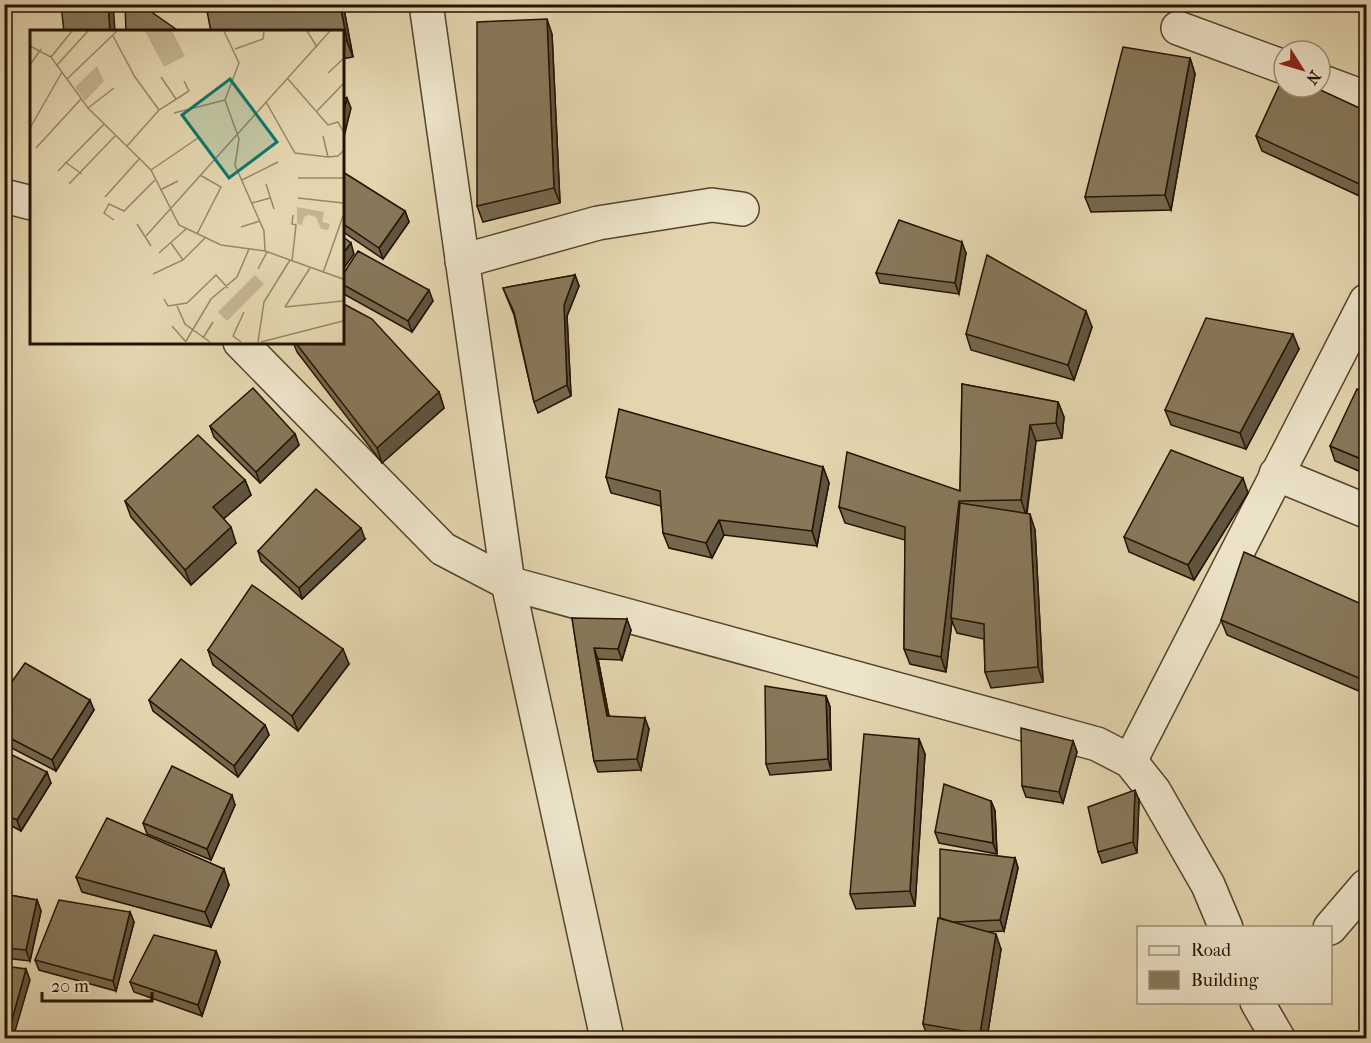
<svg xmlns="http://www.w3.org/2000/svg" width="1371" height="1043" font-family="'IM FELL French Canon',serif">
<style>
.lines{fill:none;stroke-linecap:round;stroke-linejoin:round}
.minor-casing{stroke:#54442c;stroke-width:36}
.minor{stroke:#ede4ca;stroke-width:33}
.wall{fill:#74674d;stroke:#241300;stroke-width:1.5}
.shaded-wall{fill:#5e543f;stroke:#241300;stroke-width:1.5}
.building{fill:#87785a;stroke:#241300;stroke-width:1.5}
.inset-road{fill:none;stroke:#978768;stroke-width:1.5}
.view{fill:#0f766e;fill-opacity:0.15;stroke:#0f766e;stroke-width:3}
.inset-edge{fill:none;stroke:#241300;stroke-width:3}
</style>
<rect width="100%" height="100%" fill="#e3d5ae"/>
<filter id="stains"><feTurbulence type="fractalNoise" baseFrequency=".00333" numOctaves="4"/><feColorMatrix values="0 0 0 0 .2 0 0 0 0 .09 0 0 0 0 .02 0 0 0 .5 -.17"/></filter>
<radialGradient id="worn" r=".72"><stop offset=".6" stop-color="#630" stop-opacity="0"/><stop offset="1" stop-color="#630" stop-opacity=".3"/></radialGradient>
<g class="lines">
<!-- minor casing -->
<g class="minor-casing">
<g id="minor">
<path d="M426 4 508 583 607 1038"/>
<path d="M1178 28 1284 67"/>
<path d="M1320 81 1366 98"/>
<path d="M4 196 32 203"/>
<path d="M462 261 598 223 712 205 742 209"/>
<path d="M240 342 443 549 508 583 1097 744 1130 761 1154 791 1208 885 1226 928"/>
<path d="M1276 474 1366 511"/>
<path d="M1130 761 1366 301"/>
<path d="M1330 928 1366 886"/>
<path d="M1257 1002 1278 1038"/>
</g>
</g>
<!-- minor -->
<use href="#minor" class="minor"/>
</g>
<!-- wall -->
<g class="wall">
<path d="M241 4H343L353 57 342 59V32Z"/>
<path d="M511 4H525L512 8Z"/>
<path d="M1096 4H1159L1158 11 1098 10Z"/>
<path d="M552 34 560 203 483 222 477 206Z"/>
<path d="M1190 58 1195 74 1171 210 1091 212 1085 197Z"/>
<path d="M1366 111V199L1262 151 1256 136Z"/>
<path d="M342 174 405 211 409 222 383 259 342 231Z"/>
<path d="M966 253 959 294 880 283 876 273Z"/>
<path d="M575 275 579 286 567 316 571 396 538 413 534 402 514 315 503 288Z"/>
<path d="M342 276 433 301 412 332 342 293Z"/>
<path d="M1092 327 1074 380 971 350 966 334Z"/>
<path d="M293 342H342L439 392 444 408 382 463 297 352Z"/>
<path d="M1299 349 1246 449 1171 425 1165 410Z"/>
<path d="M962 384 1058 402 1064 417 1062 438 1036 441 1027 514 1035 530 1043 682 991 688 985 672 984 639 957 633 952 621 946 672 910 664 904 649 905 540 845 523 839 507 960 491Z"/>
<path d="M1366 394V474L1335 461 1330 446Z"/>
<path d="M210 426 295 434 299 445 260 483 214 437Z"/>
<path d="M823 467 829 483 817 546 724 535 712 558 669 548 663 533 661 506 611 493 606 477Z"/>
<path d="M245 480 251 495 223 519 236 543 191 585 131 517 125 501Z"/>
<path d="M1248 493 1194 580 1129 552 1124 537Z"/>
<path d="M365 539 302 599 261 561 258 551Z"/>
<path d="M1366 606V694L1227 635 1221 620Z"/>
<path d="M572 618 631 630 622 660 598 659 609 716 649 729 641 770 598 772 594 761Z"/>
<path d="M208 650 349 664 298 731 213 665Z"/>
<path d="M4 693 94 710 56 771 4 744Z"/>
<path d="M826 696 830 707 831 770 770 775 766 764Z"/>
<path d="M149 700 265 725 269 735 238 777 153 711Z"/>
<path d="M919 739 925 754 915 906 856 909 850 894Z"/>
<path d="M1073 741 1077 752 1063 803 1026 797 1022 786Z"/>
<path d="M4 751 51 783 21 831 4 822Z"/>
<path d="M1139 800 1137 853 1102 863 1098 852Z"/>
<path d="M991 801 995 811 997 854 939 843 935 832Z"/>
<path d="M235 805 211 860 147 834 143 823Z"/>
<path d="M1015 858 1018 868 1004 931 987 932 1001 949 987 1038H928L923 1024 940 918Z"/>
<path d="M76 877 229 885 211 927 82 892Z"/>
<path d="M4 894 37 900 41 911 30 961 4 958Z"/>
<path d="M130 912 134 922 116 991 39 970 35 960Z"/>
<path d="M216 951 220 962 202 1016 134 992 130 982Z"/>
</g>
<!-- shaded-wall -->
<g class="shaded-wall">
<path d="M108 4H113L115 32H110Z"/>
<path d="M340 4H343L353 57 347 41Z"/>
<path d="M547 19 552 34 560 203 554 188Z"/>
<path d="M1190 58 1195 74 1171 210 1165 195Z"/>
<path d="M347 98 351 108 342 145V118Z"/>
<path d="M405 211 409 222 383 259 379 248Z"/>
<path d="M962 242 966 253 959 294 955 283Z"/>
<path d="M351 243 354 254 342 271V255Z"/>
<path d="M575 275 579 286 567 316 571 396 567 385 564 305Z"/>
<path d="M429 290 433 301 412 332 408 321Z"/>
<path d="M1086 311 1092 327 1074 380 1068 365Z"/>
<path d="M1293 334 1299 349 1246 449 1240 433Z"/>
<path d="M439 392 444 408 382 463 377 448Z"/>
<path d="M1058 402 1064 417 1062 438 1056 423Z"/>
<path d="M1030 425 1036 441 1026 515 1021 500Z"/>
<path d="M295 434 299 445 260 483 256 472Z"/>
<path d="M823 467 829 483 817 546 812 531Z"/>
<path d="M1243 478 1248 493 1194 580 1188 565Z"/>
<path d="M245 480 251 495 219 523 213 507Z"/>
<path d="M959 501 964 516 951 618 952 621 946 672 941 657Z"/>
<path d="M1030 514 1035 530 1043 682 1038 667Z"/>
<path d="M719 520 724 535 712 558 706 543Z"/>
<path d="M231 527 236 543 191 585 185 570Z"/>
<path d="M361 528 365 539 302 599 299 588Z"/>
<path d="M627 619 631 630 622 660 618 649Z"/>
<path d="M594 648 598 659 611 727 607 716Z"/>
<path d="M343 649 349 664 298 731 292 716Z"/>
<path d="M826 696 830 707 831 770 828 759Z"/>
<path d="M90 700 94 710 56 771 52 760Z"/>
<path d="M645 718 649 729 641 770 637 759Z"/>
<path d="M265 725 269 735 238 777 234 766Z"/>
<path d="M919 739 925 754 915 906 910 891Z"/>
<path d="M1073 741 1077 752 1063 803 1059 792Z"/>
<path d="M47 772 51 783 21 831 17 820Z"/>
<path d="M1135 790 1139 800 1137 853 1133 842Z"/>
<path d="M232 795 235 805 211 860 207 849Z"/>
<path d="M991 801 995 811 997 854 993 843Z"/>
<path d="M1015 858 1018 868 1004 931 1000 920Z"/>
<path d="M224 869 229 885 211 927 205 912Z"/>
<path d="M37 900 41 911 30 961 26 950Z"/>
<path d="M130 912 134 922 116 991 113 981Z"/>
<path d="M996 934 1001 949 987 1038H982L980 1034Z"/>
<path d="M216 951 220 962 202 1016 198 1005Z"/>
<path d="M26 969 30 980 13 1038H7Z"/>
</g>
<!-- building -->
<g class="building">
<path d="M61 4H108L110 32H64Z"/>
<path d="M125 4H140L180 32H126Z"/>
<path d="M241 4H340L347 41 342 42V32H211L207 11Z"/>
<path d="M547 19 554 188 477 206V22Z"/>
<path d="M1123 47 1190 58 1165 195 1085 197Z"/>
<path d="M1284 75V87H1314L1366 111V187L1256 136Z"/>
<path d="M342 97 347 98 342 118Z"/>
<path d="M343 172 405 211 379 248 342 223V174Z"/>
<path d="M899 220 962 242 955 283 876 273Z"/>
<path d="M342 236 351 243 342 255Z"/>
<path d="M358 251 429 290 408 321 342 284V276Z"/>
<path d="M987 255 1086 311 1068 365 966 334Z"/>
<path d="M575 275 564 305 567 385 534 402 514 312 503 288Z"/>
<path d="M342 303 372 319 439 392 377 448 295 342H342Z"/>
<path d="M1206 318 1293 334 1240 433 1165 410Z"/>
<path d="M962 384 1058 402 1056 423 1030 425 1021 500 959 501 941 657 904 649 905 527 839 507 847 452 960 491Z"/>
<path d="M253 388 295 434 256 472 210 426Z"/>
<path d="M1357 389 1366 394V461L1330 446Z"/>
<path d="M619 409 823 467 812 531 719 520 706 543 663 533 660 491 606 477Z"/>
<path d="M198 435 245 480 213 507 231 527 185 570 125 501Z"/>
<path d="M1171 450 1243 478 1188 565 1124 537Z"/>
<path d="M316 489 361 528 299 588 258 551Z"/>
<path d="M960 503 1030 514 1038 667 985 672 984 624 951 618Z"/>
<path d="M1244 552 1366 606V681L1221 620Z"/>
<path d="M252 585 343 649 292 716 208 650Z"/>
<path d="M572 618 627 619 618 649 594 648 607 716 645 718 637 759 594 761Z"/>
<path d="M181 659 265 725 234 766 149 700Z"/>
<path d="M25 663 90 700 52 760 4 735V693Z"/>
<path d="M765 686 826 696 828 759 766 764Z"/>
<path d="M1021 728 1073 741 1059 792 1022 786Z"/>
<path d="M864 734 919 739 910 891 850 894Z"/>
<path d="M4 751 47 772 17 820 4 814Z"/>
<path d="M172 766 232 795 207 849 143 823Z"/>
<path d="M944 784 991 801 993 843 935 832Z"/>
<path d="M1135 790 1133 842 1098 852 1088 807Z"/>
<path d="M107 818 224 869 205 912 76 877Z"/>
<path d="M940 849 1015 858 1000 920 953 922 940 918Z"/>
<path d="M4 894 37 900 26 950 4 948Z"/>
<path d="M59 900 130 912 113 981 35 960Z"/>
<path d="M938 918 996 934 980 1034 923 1024Z"/>
<path d="M154 935 216 951 198 1005 130 982Z"/>
<path d="M4 966 26 969 7 1038H4Z"/>
</g>
<!-- overview -->
<g transform="translate(30 30)">
<rect width="314" height="314" fill="#e3d5ae"/>
<path d="M115 1H142L155 26 134 37ZM67 36 74 51 55 71 45 57ZM267 177 294 182 292 192 300 194 298 200 291 199 286 187 279 185 274 187 272 195 267 194ZM225 245 234 254 197 291 188 282Z" fill="#c3b490"/>
<path class="inset-road" d="M194 1 209 33 195 70 209 109 205 135 234 201 235 221M277 1 287 17M83 6 105 47 129 80M0 16 21 27 58 78 121 140 149 195 191 215 235 221 313 249M205 19 233 9 234 1M21 27 42 1M0 35 11 19M27 35 58 1M298 43 313 29M131 47 146 69M37 49 87 1M258 49 298 95 308 92 313 101M236 72 265 123 298 127 308 126 313 121M58 78 84 58M287 81 313 54M144 83 195 70M0 98 32 42M293 106 298 127M97 116 129 80 159 61 154 51M6 118 51 69M35 132 52 144M121 140 168 108M28 141 74 94M268 148H313M212 150 248 132M39 154 86 105M236 154 244 179M130 160 148 151M75 167 110 128M268 168 313 173M222 173 240 168M84 190 74 183 79 174 94 181 125 150M107 194 121 216M211 197 230 191M167 204 191 157 170 145M116 206 300 1M141 213 153 230M129 223 156 199M262 231 266 195 262 194 263 185M228 239 237 222M293 243 313 186M123 244 153 230 175 208M134 269 138 276 157 273 186 245 198 258M147 276 155 294 180 312M255 277 313 271M255 277 280 238M142 296 156 312M173 308 183 292M156 311 181 269 207 247 219 219M211 312 203 306 214 282M228 312 234 272 260 230M231 312 313 291"/>
<path class="view" d="M200 49 247 112 199 148 152 85Z"/>
<rect width="314" height="314" class="inset-edge"/>
</g>
<!-- margin -->
<rect width="1371" height="1043" fill="none" stroke="#e3d5ae" stroke-width="24"/>
<rect x="6" y="6" width="1359" height="1031" fill="none" stroke="#241300" stroke-width="3"/>
<rect x="12" y="12" width="1347" height="1019" fill="none" stroke="#241300" stroke-width="1.5"/>
<!-- legend -->
<rect x="1137" y="926" width="195" height="78" fill="#ede4ca" stroke="#9d9079" stroke-width="1.5"/>
<rect x="1149" y="946" width="30" height="9" fill="#ede4ca" stroke="#9d9079" stroke-width="1.5"/>
<text x="1191" y="956" font-size="18" fill="#241300">Road</text>
<rect x="1149" y="971" width="30" height="18" fill="#87785a" stroke="#9d9079" stroke-width="1.5"/>
<text x="1191" y="986" font-size="18" fill="#241300">Building</text>
<!-- north arrow -->
<g transform="translate(1302 69) rotate(127)"><circle r="28" fill="#ede4ca" stroke="#9d9079" stroke-width="1.5"/>
<path d="M0-4.5L10 22L0 15L-10 22Z" fill="#8f2418"/>
<text y="-9" font-size="16" font-weight="bold" text-anchor="middle" fill="#241300">N</text>
</g>
<!-- scale -->
<path d="M42 992v9h110v-9" fill="none" stroke="#241300" stroke-width="3"/>
<text x="51" y="992" font-size="18" fill="#241300" stroke="#ede4ca" stroke-width="4.5" paint-order="stroke">20 m</text>
<rect width="100%" height="100%" filter="url(#stains)"/>
<rect width="100%" height="100%" fill="url(#worn)"/>
</svg>
